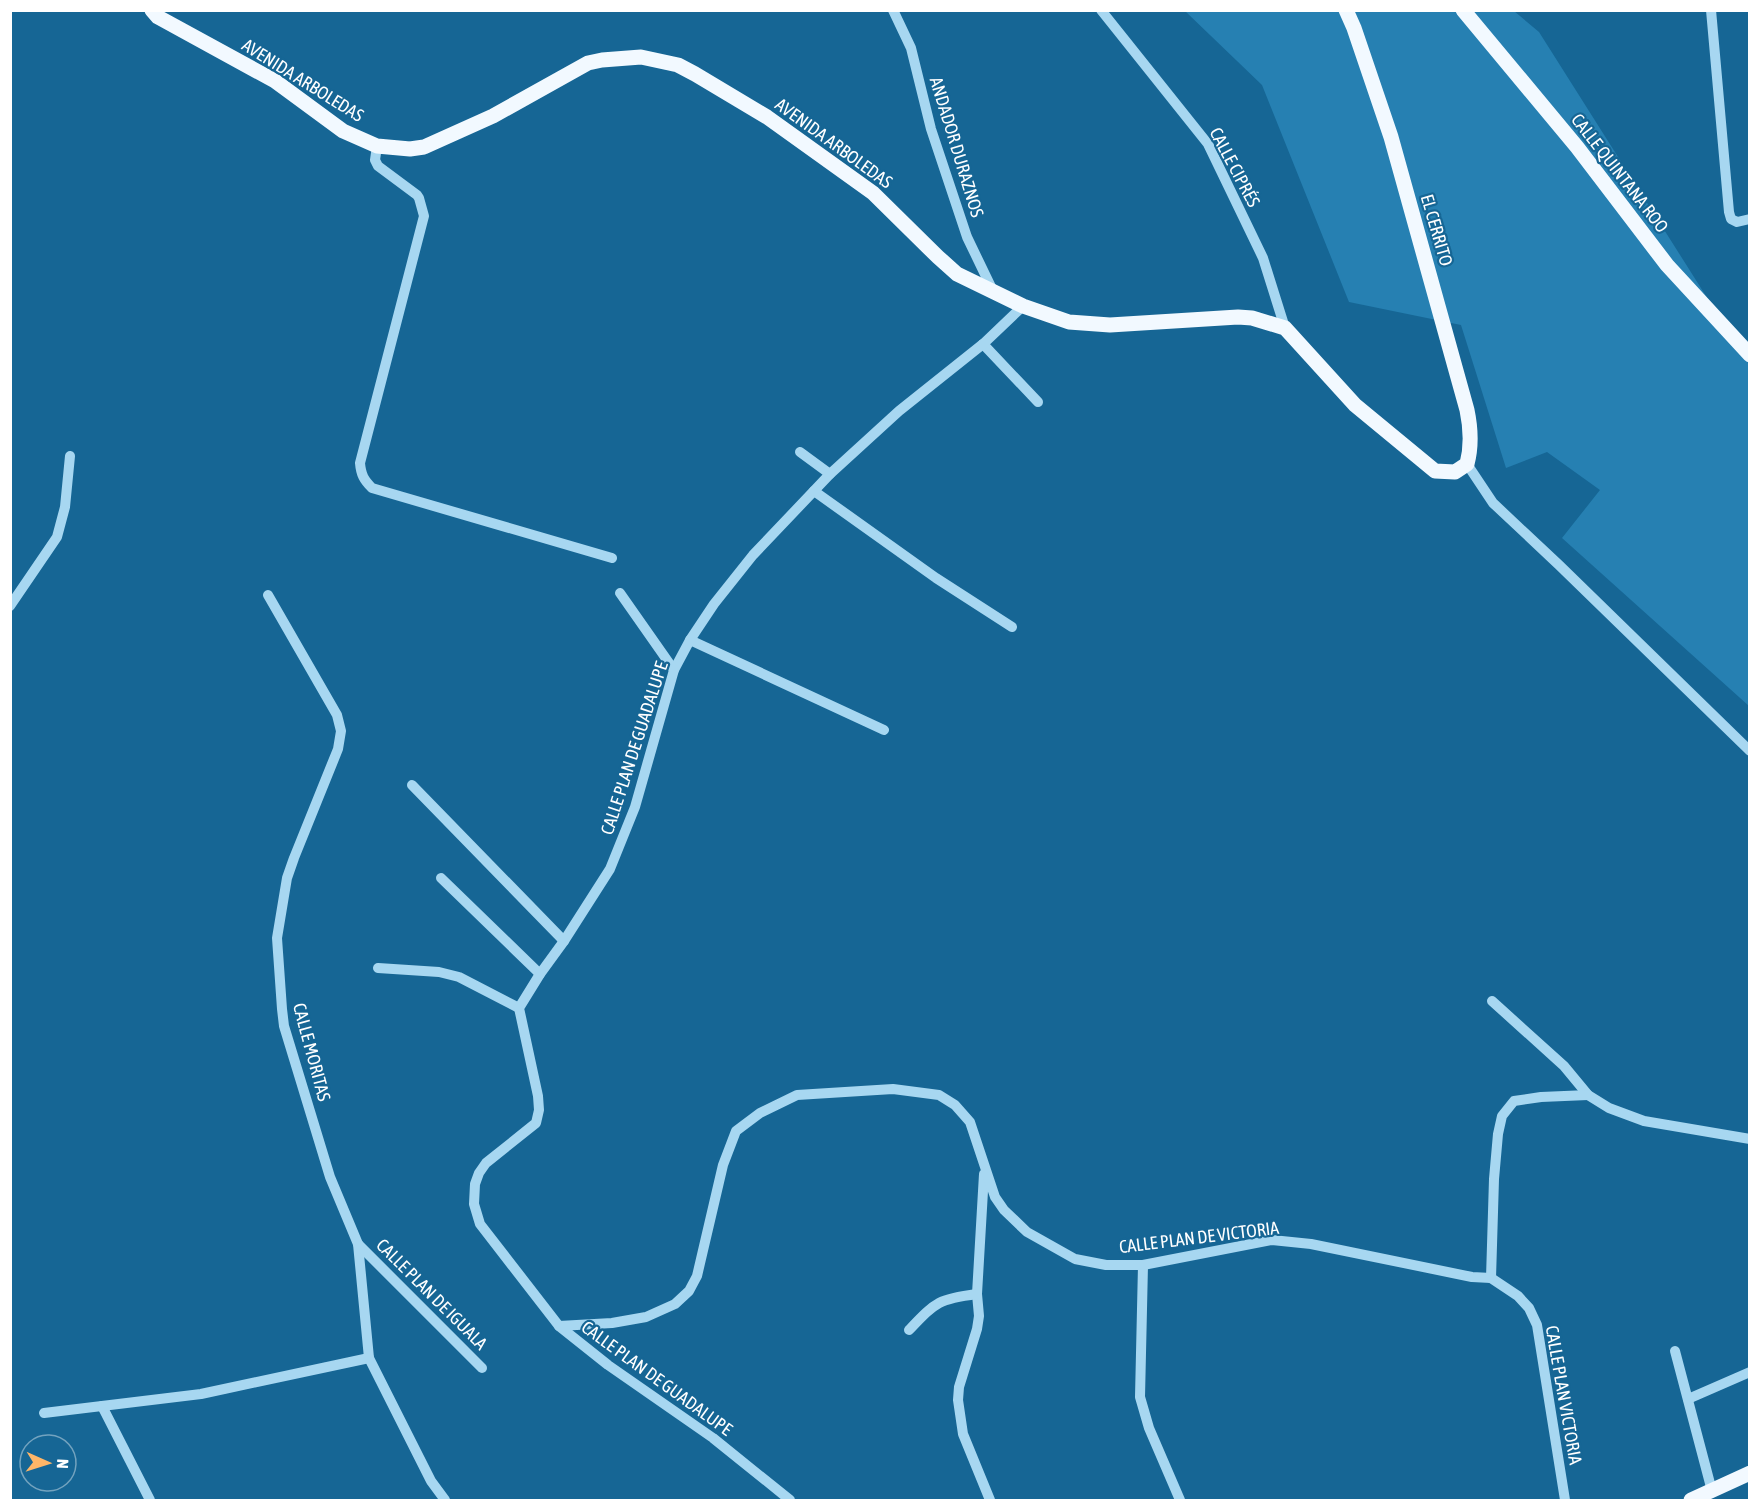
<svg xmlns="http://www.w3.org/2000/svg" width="1760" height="1511" font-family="'Asap Condensed',sans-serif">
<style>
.green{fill:#2680b2}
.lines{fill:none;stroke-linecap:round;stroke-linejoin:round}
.minor{stroke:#a7d7f1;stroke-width:10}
.major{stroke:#f2f9ff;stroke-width:15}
.labels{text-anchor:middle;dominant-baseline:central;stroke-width:4.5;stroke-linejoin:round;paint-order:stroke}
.street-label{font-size:18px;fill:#fff;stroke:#166695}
</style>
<rect width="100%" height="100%" fill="#166695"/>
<!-- green -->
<path class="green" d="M1185 11H1514L1539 32 1749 364V706L1562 538 1600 490 1547 452 1506 468 1461 325 1349 302 1262 85Z"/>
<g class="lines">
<!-- minor -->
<g class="minor">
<path d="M893 10 911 48 931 129 967 237 993 291"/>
<path d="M1101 10 1208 144 1263 258 1285 328"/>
<path d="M1711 10 1729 212 1731 219 1737 222 1750 219"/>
<path d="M377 146 375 160 378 166 417 195 419 198 424 216 360 463C361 475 364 480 372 488L612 558"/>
<path d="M983 344 1038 402"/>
<path d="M800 452 830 474"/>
<path d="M1467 464 1493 503 1559 565 1750 751"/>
<path d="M814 491 936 578 1012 627"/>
<path d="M620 593 674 670"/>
<path d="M268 595 337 715 341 731 338 749 294 858 287 878 277 938 282 1009 284 1026 330 1177 358 1244 369 1358 431 1481 445 1500"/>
<path d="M10 606 57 537 65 507 70 456"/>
<path d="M690 640 884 730"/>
<path d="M412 785 564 941"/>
<path d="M441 878 540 974"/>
<path d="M378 968 439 972 459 977 519 1008"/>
<path d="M1492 1001 1564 1066 1588 1095 1609 1108 1644 1121 1750 1139"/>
<path d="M984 1174 977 1294 979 1316 977 1329 959 1387 958 1400 963 1434 990 1500"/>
<path d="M358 1244 482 1368"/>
<path d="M1143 1265 1140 1397 1149 1428 1180 1500"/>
<path d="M1491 1278 1494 1179 1498 1134 1502 1116 1514 1101 1541 1097 1588 1095"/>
<path d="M559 1326 612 1323 646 1317 675 1304 689 1291 697 1276 723 1165 736 1131 760 1113 797 1095 893 1089 939 1095 955 1105 970 1122 995 1197 1004 1210 1027 1232 1075 1259 1106 1265H1143L1272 1240 1311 1244 1472 1277 1491 1278 1518 1296 1529 1308 1537 1325 1565 1500"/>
<path d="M909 1330C936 1302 938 1299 977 1294"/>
<path d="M1675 1351 1712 1491"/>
<path d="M1688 1399 1750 1372"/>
<path d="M102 1406 150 1500"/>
<path d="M44 1413 201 1394 369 1358"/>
<path d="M790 1500 713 1438 608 1365 559 1326 480 1224 474 1204 475 1184 479 1173 486 1163 536 1123 539 1110 538 1096 519 1008 540 974 564 941 610 869 635 807 674 670 690 640 714 604 753 555 830 474 899 411 983 344 1023 306"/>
</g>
<!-- major -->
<g class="major">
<path d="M152 10 158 17 275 81 343 131 377 146 410 149 424 147 493 116 588 63 602 60 641 57 678 65 695 74 767 117 873 193 938 257 957 274 1023 306 1069 322 1110 325 1238 317 1252 318 1285 328 1355 405 1435 471 1455 472 1467 464C1472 445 1471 429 1467 410L1391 137 1354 28 1346 10"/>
<path d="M1463 10 1577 147 1667 265 1750 355"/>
<path d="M1691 1500 1750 1473"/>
</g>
</g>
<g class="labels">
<!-- street labels -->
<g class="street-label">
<text transform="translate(303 80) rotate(32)">AVENIDA ARBOLEDAS</text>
<text transform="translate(834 143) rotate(36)">AVENIDA ARBOLEDAS</text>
<text transform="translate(957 147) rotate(73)">ANDADOR DURAZNOS</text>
<text transform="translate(1235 167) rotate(62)">CALLE CIPRÉS</text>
<text transform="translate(1620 173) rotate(52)">CALLE QUINTANA ROO</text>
<text transform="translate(1437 230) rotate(74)">EL CERRITO</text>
<text transform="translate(634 748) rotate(-72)">CALLE PLAN DE GUADALUPE</text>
<text transform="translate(312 1052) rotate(75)">CALLE MORITAS</text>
<text transform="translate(1199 1237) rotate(-7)">CALLE PLAN DE VICTORIA</text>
<text transform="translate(432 1294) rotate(45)">CALLE PLAN DE IGUALA</text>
<text transform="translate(657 1378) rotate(36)">CALLE PLAN DE GUADALUPE</text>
<text transform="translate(1564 1395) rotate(80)">CALLE PLAN VICTORIA</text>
</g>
</g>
<!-- border -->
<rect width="1760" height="1511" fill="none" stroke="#ffffff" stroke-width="24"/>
<!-- north arrow -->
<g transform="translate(48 1463) rotate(93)"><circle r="28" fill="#166695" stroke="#73a3bf" stroke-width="1.5"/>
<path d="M0-4.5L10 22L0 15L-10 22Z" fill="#ffb668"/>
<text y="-9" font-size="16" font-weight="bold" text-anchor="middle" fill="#ffffff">N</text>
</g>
</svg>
